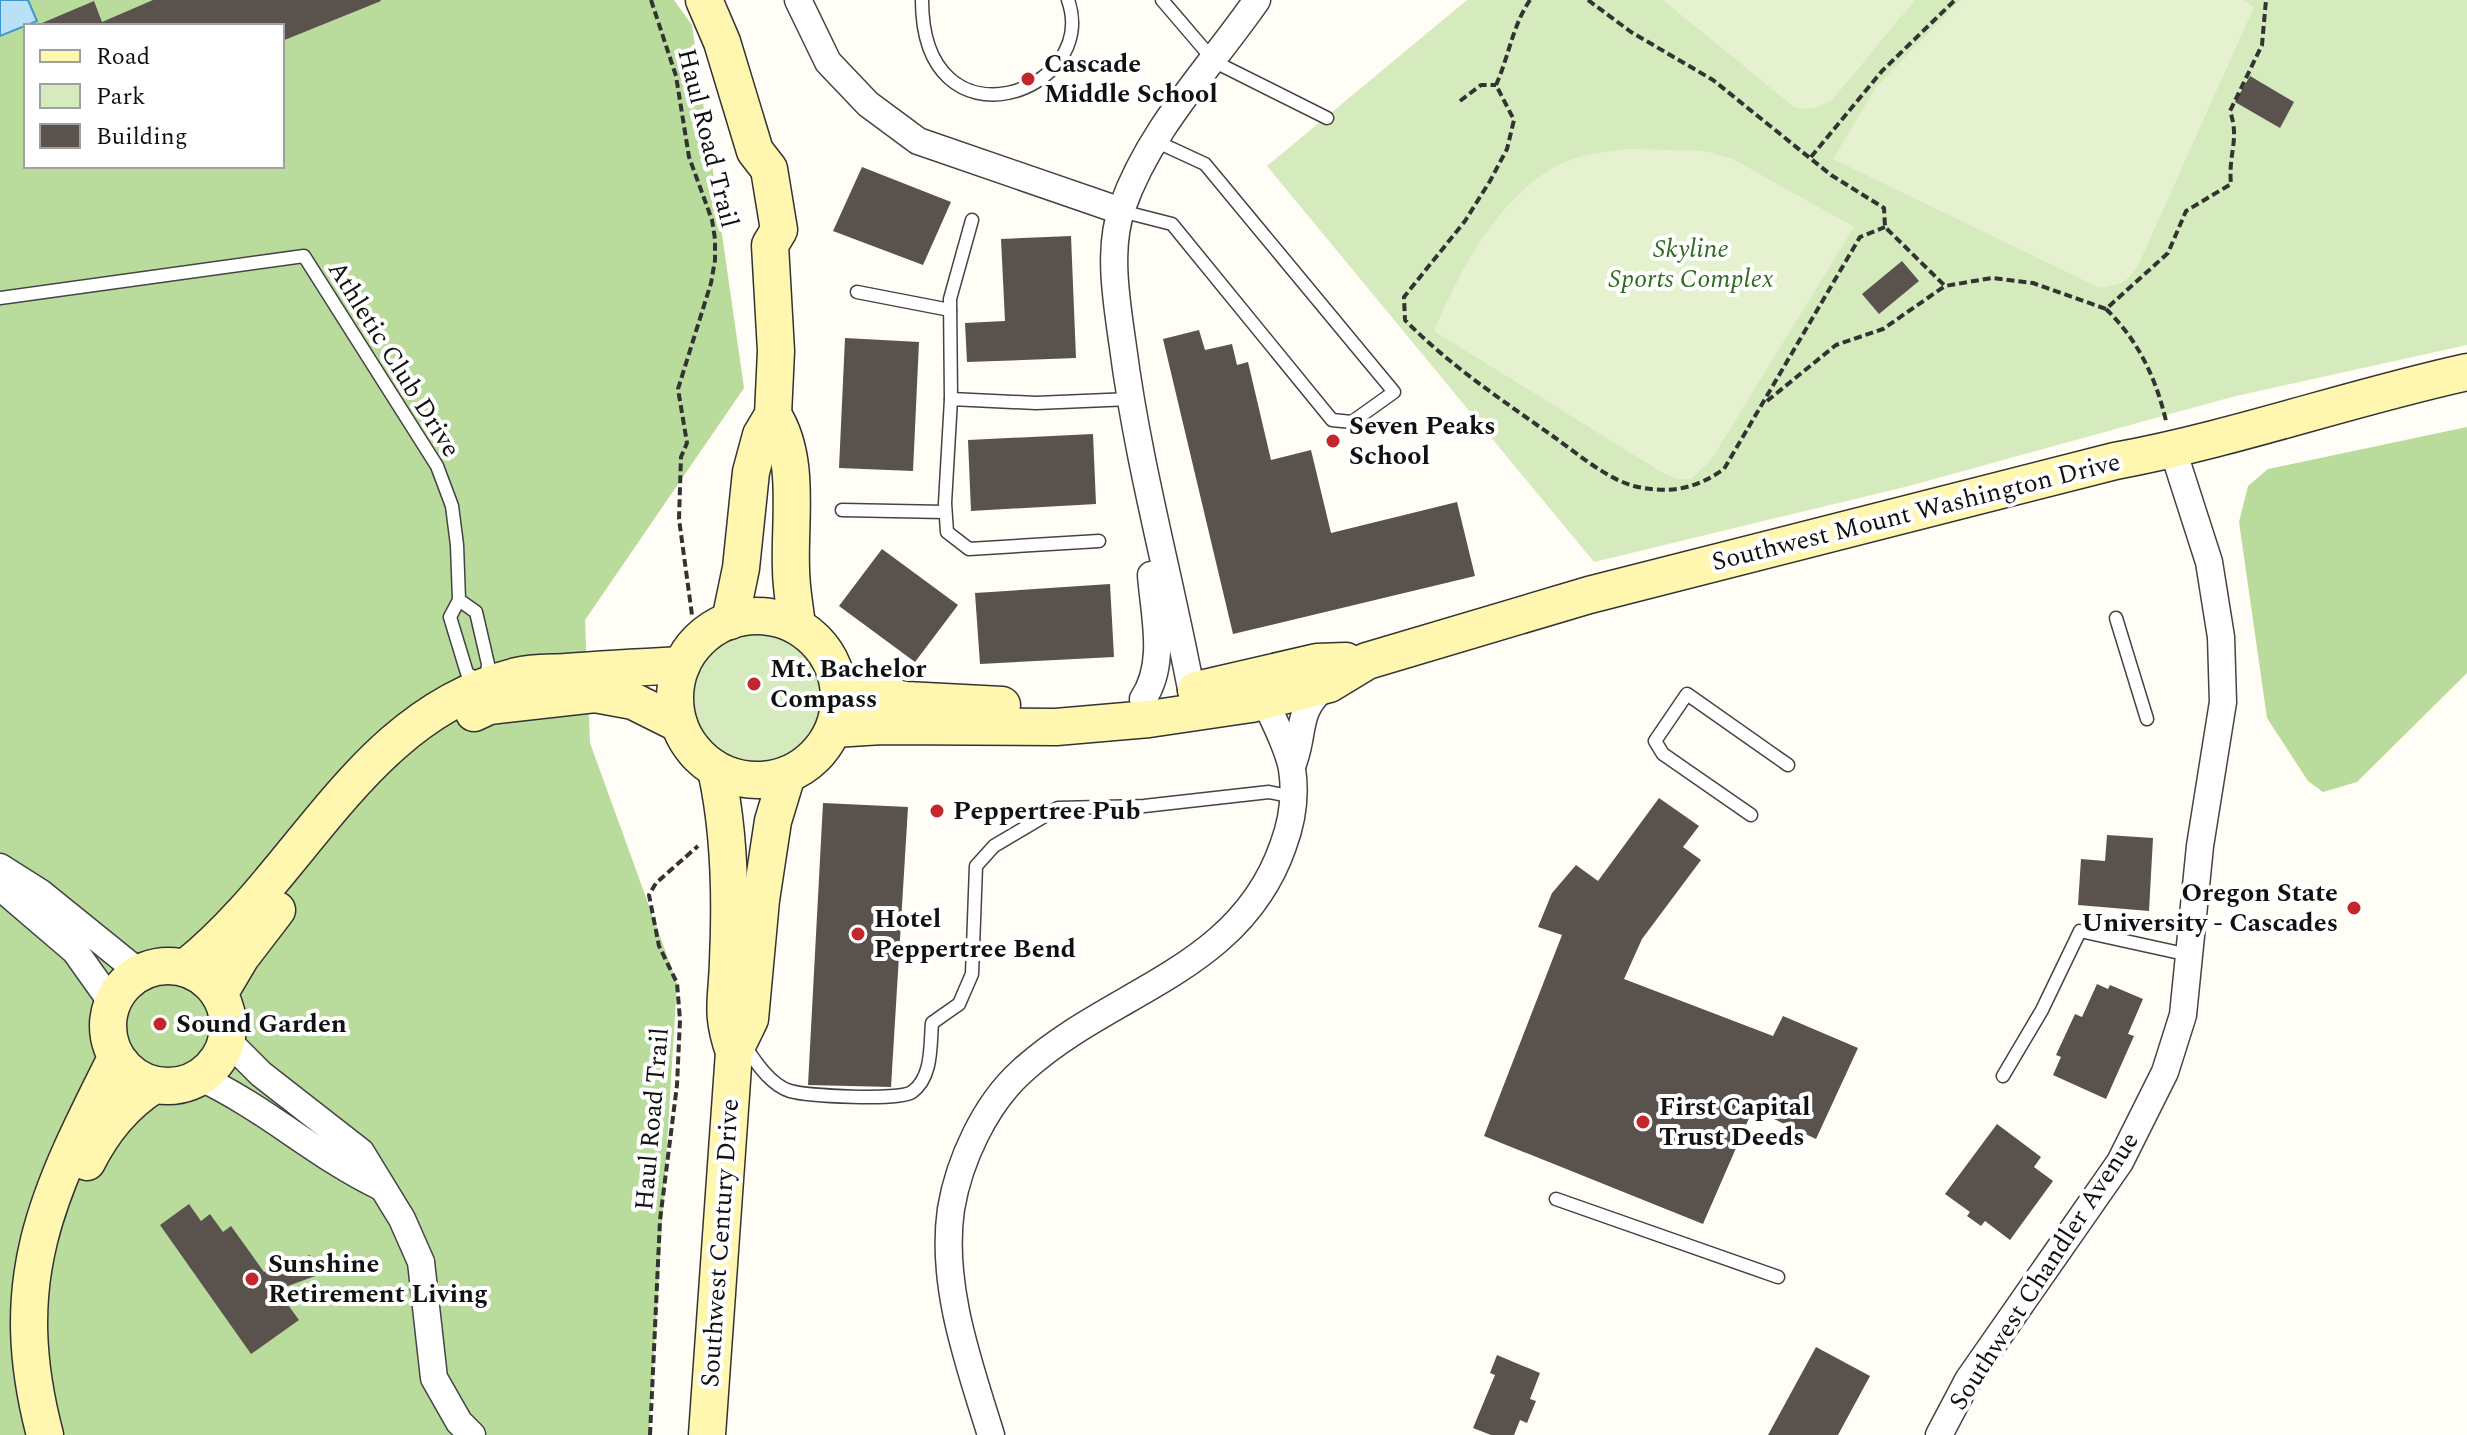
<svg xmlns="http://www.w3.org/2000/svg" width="2467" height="1435" font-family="Spectral,serif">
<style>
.green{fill:#d5ebbd}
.forest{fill:#b9dc9c;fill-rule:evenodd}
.pitch{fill:#e6f2cf}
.water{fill:#b9e0f7;stroke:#3f96cf;stroke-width:2}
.building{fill:#5a524d}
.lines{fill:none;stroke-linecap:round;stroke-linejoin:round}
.service-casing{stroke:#444;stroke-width:15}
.minor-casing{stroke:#444;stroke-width:29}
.secondary-casing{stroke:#333;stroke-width:39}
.path{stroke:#333;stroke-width:4;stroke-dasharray:8 4;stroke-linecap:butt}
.service{stroke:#fff;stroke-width:12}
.minor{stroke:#fff;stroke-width:26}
.secondary{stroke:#fff6b0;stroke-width:36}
.poi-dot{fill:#c4262e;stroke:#fff;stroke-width:3}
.labels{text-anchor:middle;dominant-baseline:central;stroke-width:8;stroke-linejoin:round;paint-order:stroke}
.poi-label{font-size:26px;font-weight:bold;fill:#111;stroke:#fff;text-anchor:start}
.street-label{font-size:26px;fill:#111;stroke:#fff}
.park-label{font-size:26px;font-style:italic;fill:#2f6b1f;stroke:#fff}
</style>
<rect width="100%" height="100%" fill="#fffdf5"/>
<!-- green -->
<g class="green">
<path d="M1467 0H2467V345L2232 397 1909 486 1594 562 1267 166Z"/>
<circle cx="757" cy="699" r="64"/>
</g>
<!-- forest -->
<g class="forest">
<path d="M0 0H674L692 25 744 388 585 620 590 743 677 983 649 1435H0ZM26 26H282V166H26Z"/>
<path d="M2467 427V673L2357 782 2323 792 2308 781 2267 718 2239 522 2248 486 2268 469Z"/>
</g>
<!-- pitch -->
<g class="pitch">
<path d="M1663 0H1915L1833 99C1819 108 1810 111 1794 107Z"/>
<path d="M1961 0H2243L2254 7 2137 268 2123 283 2100 288 1833 159 1876 87Z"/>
<path d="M1628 149 1704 151 1733 159 1854 227 1711 460 1691 479H1677L1663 473 1434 331C1460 270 1493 206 1551 169 1573 155 1602 152 1628 149Z"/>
</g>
<!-- water -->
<path class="water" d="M0 0H28L37 21 0 36Z"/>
<!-- building -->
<g class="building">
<path d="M153 0H380L381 1 282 41V26H35L94 1 102 22Z"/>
<path d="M2250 76 2294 102 2280 128 2235 102Z"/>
<path d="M862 167 951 202 923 265 833 231Z"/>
<path d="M1071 236 1076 358 967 362 965 323 1005 321 1001 239Z"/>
<path d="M1902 261 1919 281 1879 314 1862 294Z"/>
<path d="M1199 330 1205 350 1232 344 1237 365 1248 362 1271 460 1311 450 1331 533 1457 502 1475 576 1233 634 1163 339Z"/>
<path d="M845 338 919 342 913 471 839 468Z"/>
<path d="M1093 434 1096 504 971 511 968 440Z"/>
<path d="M882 549 958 605 915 662 839 606Z"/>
<path d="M1110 584 1114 657 980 664 975 593Z"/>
<path d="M1659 798 1699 826 1683 847 1701 860 1642 939 1624 979 1773 1036 1783 1016 1858 1048 1816 1139 1753 1109 1703 1224 1484 1136 1562 935 1538 927 1552 893 1576 865 1598 881Z"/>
<path d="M823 803 908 807 891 1087 808 1085Z"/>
<path d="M2107 835 2153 838 2149 911 2078 905 2081 859 2105 861Z"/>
<path d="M2097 984 2108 989 2110 985 2143 999 2128 1034 2134 1036 2106 1099 2053 1075 2061 1057 2056 1055 2075 1014 2082 1017Z"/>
<path d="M1997 1124 2041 1157 2034 1167 2053 1181 2010 1240 1985 1221 1981 1226 1967 1216 1970 1212 1945 1194Z"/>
<path d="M189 1204 201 1221 210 1214 223 1232 231 1226 264 1272 310 1255 318 1275 277 1290 299 1320 251 1354 160 1225Z"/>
<path d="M1816 1347 1870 1376 1838 1435H1768Z"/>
<path d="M1497 1355 1540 1373 1530 1399 1536 1401 1527 1423 1520 1420 1514 1435H1491L1473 1428 1495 1375 1490 1373Z"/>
</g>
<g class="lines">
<!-- service casing -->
<g class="service-casing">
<g id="service">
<path d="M922 0C922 155 1101 93 1068 0"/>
<path d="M1162 0 1215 62 1327 118"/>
<path d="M1121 211 1172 224 1332 420 1352 422 1394 392 1205 164 1153 140"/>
<path d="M857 292 950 310"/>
<path d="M0 298 304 256 437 466 452 506 457 545 459 600 450 617 467 673 486 685 488 664 476 612 459 600"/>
<path d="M951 399 950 299 972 220"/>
<path d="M842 510 945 512"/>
<path d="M1099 541 969 549 947 532 945 503 951 399 1036 403 1131 399"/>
<path d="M2116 618 2147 719"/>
<path d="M1751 815 1663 754 1655 741 1687 694 1788 765"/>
<path d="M743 1043C754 1060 770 1085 790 1091 807 1096 899 1101 912 1092 933 1077 930 1045 932 1023L959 1004 972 974 976 866 994 846 1058 808 1144 806 1269 792 1293 797"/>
<path d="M2003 1076 2042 1010 2080 931 2189 955"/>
<path d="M1556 1199 1778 1277"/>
</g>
</g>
<!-- minor casing -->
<g class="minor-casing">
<g id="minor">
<path d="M798 0 828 62 868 104 918 141 1121 211"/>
<path d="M1143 699C1167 663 1154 616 1151 575"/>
<path d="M1195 710C1173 588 1139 470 1123 347 1117 304 1107 250 1122 208 1150 128 1210 68 1257 0"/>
<path d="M1292 766C1306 732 1294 711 1327 685"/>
<path d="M0 867 41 893 140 973"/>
<path d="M0 887 75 951 112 1003"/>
<path d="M226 1039 261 1074 361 1152 402 1219 421 1262 434 1378 459 1422 472 1435"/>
<path d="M199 1077C266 1108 316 1156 381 1187"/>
<path d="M991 1435C969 1364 940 1285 951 1209 959 1161 985 1104 1022 1071 1110 990 1239 972 1283 846 1292 822 1296 795 1292 769 1288 746 1274 722 1265 701"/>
<path d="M1939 1435 1968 1380 2120 1162 2165 1072 2183 1015 2200 846 2223 702 2221 637 2209 562 2173 450"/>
</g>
</g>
<!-- secondary casing -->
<g class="secondary-casing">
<g id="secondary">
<path d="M704 0 722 42 755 151 769 169 779 230 770 245 776 351 773 415 761 435 751 472 741 568 730 621"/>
<path d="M773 415C801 458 789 520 791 569 791 588 795 607 797 626"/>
<circle cx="757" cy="698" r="82"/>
<path d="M839 686 906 700 1002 705"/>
<path d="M1196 690 1317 662 1346 661"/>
<path d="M474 713 489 706 595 694 633 701 679 724"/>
<path d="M834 729 882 726 1056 727 1149 719 1251 704 1329 684 1367 661 1589 595 2115 461C2234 439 2349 398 2467 372"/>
<circle cx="168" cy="1026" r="60"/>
<path d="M185 968C302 876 361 714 517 676 533 672 550 673 566 672 605 669 643 667 682 665"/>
<path d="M219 994 241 957 277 910"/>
<path d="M734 1052 750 1019 761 900 773 821 787 775"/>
<path d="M87 1162C103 1130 124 1104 154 1085"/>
<path d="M45 1435C4 1279 47 1195 116 1058"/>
<path d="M707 1435 734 1052C720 1012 727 1001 728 961 731 897 730 832 716 770"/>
</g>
</g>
<!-- path -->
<g class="path">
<path d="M651 0 676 76 689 157 712 220 715 239V260L711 283 678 389 687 443 681 457 679 519 692 615"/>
<path d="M1530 0C1512 27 1509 56 1496 85L1514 120 1507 149 1490 181 1465 221 1404 297 1405 320C1449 365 1502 400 1554 437 1578 454 1609 481 1638 487 1672 494 1697 488 1724 469L1860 237 1885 227"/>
<path d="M1588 0 1631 32 1713 80 1831 175 1884 208 1885 227 1945 286 1992 278 2033 283 2106 309 2168 253 2186 211 2231 184C2228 153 2240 140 2230 111L2262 45 2266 0"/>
<path d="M1460 101 1481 85H1496"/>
<path d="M1811 157 1882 71 1955 0"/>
<path d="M2106 309C2138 340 2156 378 2166 421"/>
<path d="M1767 401 1836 345 1883 329 1945 286"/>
<path d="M650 1435 660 1220 677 1085 680 1020 677 983 659 946 649 895 656 883 698 846"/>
</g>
<!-- service -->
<use href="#service" class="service"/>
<!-- minor -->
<use href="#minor" class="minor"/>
<!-- secondary -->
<use href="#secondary" class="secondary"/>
</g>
<!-- markers -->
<g class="poi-dot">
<circle cx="1028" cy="79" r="8"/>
<circle cx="1333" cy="441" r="8"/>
<circle cx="754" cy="684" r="8"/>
<circle cx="937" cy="811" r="8"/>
<circle cx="2354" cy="908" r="8"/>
<circle cx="858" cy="934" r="8"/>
<circle cx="160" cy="1024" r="8"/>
<circle cx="1643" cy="1122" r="8"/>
<circle cx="252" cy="1279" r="8"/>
</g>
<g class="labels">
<!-- poi labels -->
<g class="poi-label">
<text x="1044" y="64">Cascade<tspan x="1044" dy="30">Middle School</tspan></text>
<text x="1349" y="426">Seven Peaks<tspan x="1349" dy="30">School</tspan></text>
<text x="770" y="669">Mt. Bachelor<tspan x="770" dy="30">Compass</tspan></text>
<text x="953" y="811">Peppertree Pub</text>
<text x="2338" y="893" text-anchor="end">Oregon State<tspan x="2338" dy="30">University - Cascades</tspan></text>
<text x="874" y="919">Hotel<tspan x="874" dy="30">Peppertree Bend</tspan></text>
<text x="176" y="1024">Sound Garden</text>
<text x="1659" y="1107">First Capital<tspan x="1659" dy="30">Trust Deeds</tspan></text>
<text x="268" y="1264">Sunshine<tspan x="268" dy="30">Retirement Living</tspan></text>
</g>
<!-- street labels -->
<g class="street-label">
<text transform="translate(708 138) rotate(76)">Haul Road Trail</text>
<text transform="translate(394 359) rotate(58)">Athletic Club Drive</text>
<text transform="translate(1916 512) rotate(-14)">Southwest Mount Washington Drive</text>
<text transform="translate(652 1119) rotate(-85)">Haul Road Trail</text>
<text transform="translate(720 1243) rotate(-86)">Southwest Century Drive</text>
<text transform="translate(2044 1271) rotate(-57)">Southwest Chandler Avenue</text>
</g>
<!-- park labels -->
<g class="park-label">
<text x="1691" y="249">Skyline<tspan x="1691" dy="30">Sports Complex</tspan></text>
</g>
</g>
<!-- legend -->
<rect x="24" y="24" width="260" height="144" fill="#ffffff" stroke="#a0a0a0" stroke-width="2"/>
<rect x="40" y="50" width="40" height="12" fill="#fff6b0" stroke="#a0a0a0" stroke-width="2"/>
<text x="96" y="64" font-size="24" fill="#111111">Road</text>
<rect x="40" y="84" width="40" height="24" fill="#d5ebbd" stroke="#a0a0a0" stroke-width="2"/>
<text x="96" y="104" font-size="24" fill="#111111">Park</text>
<rect x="40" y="124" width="40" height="24" fill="#5a524d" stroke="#a0a0a0" stroke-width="2"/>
<text x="96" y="144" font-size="24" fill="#111111">Building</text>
</svg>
